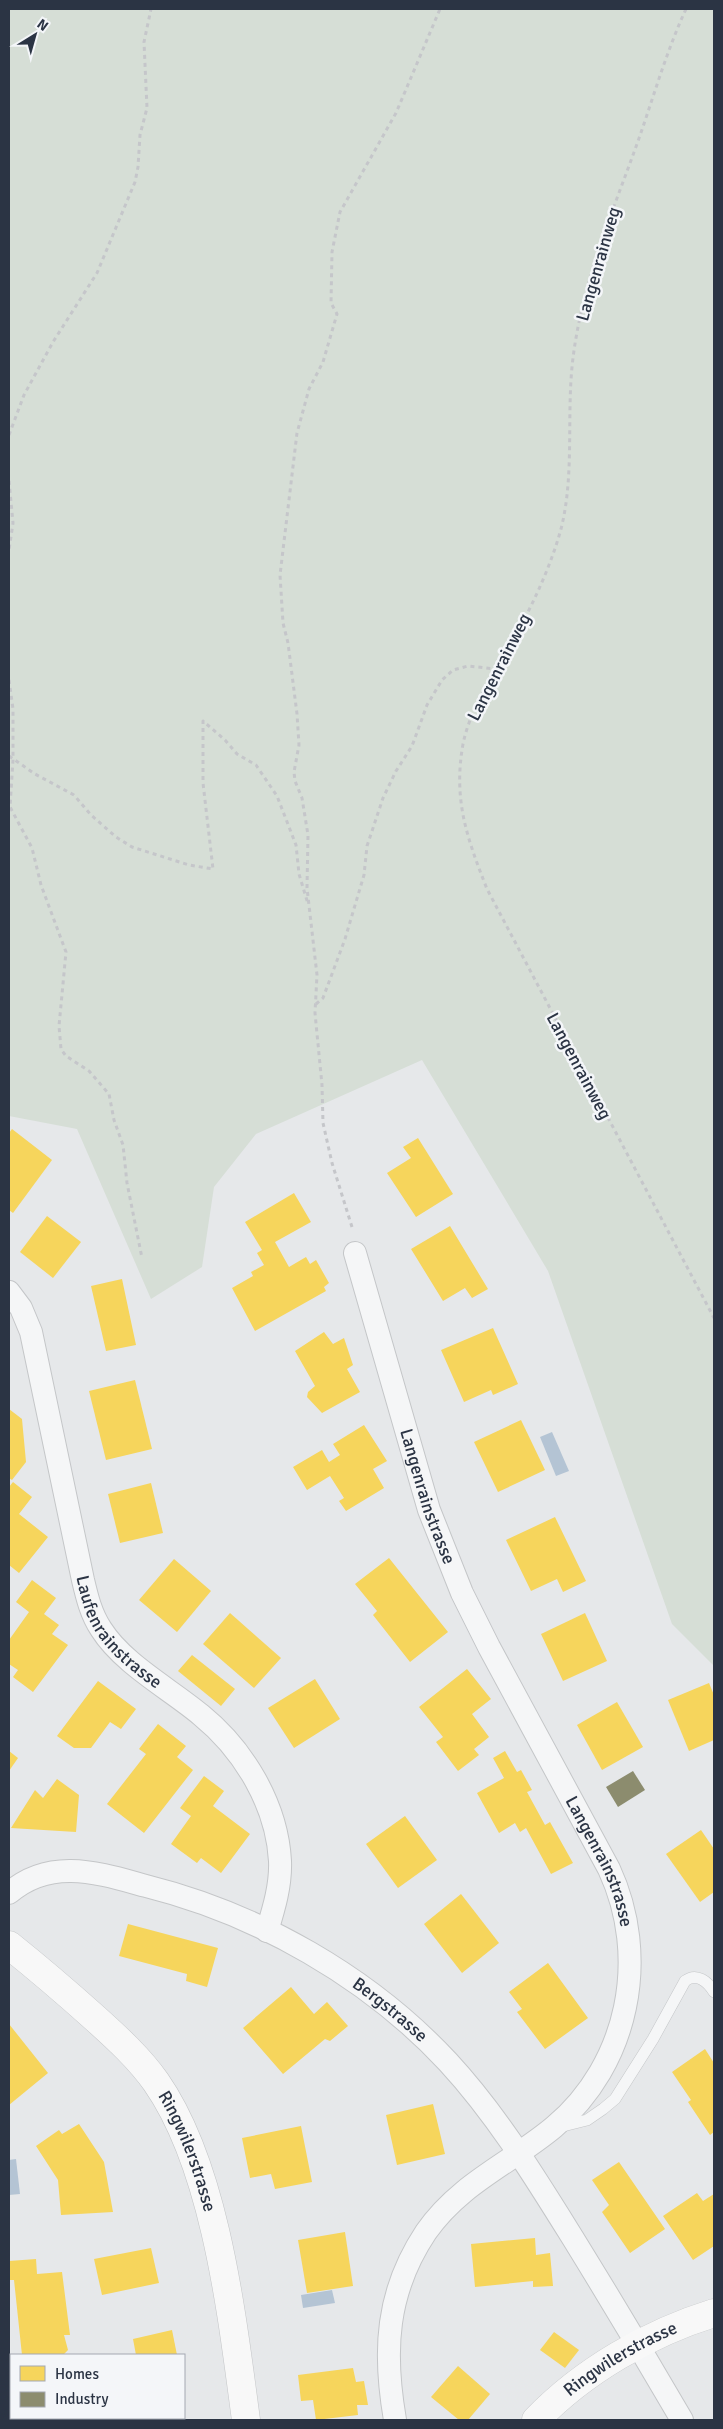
<svg xmlns="http://www.w3.org/2000/svg" width="723" height="2429" font-family="Signika,sans-serif">
<style>
.green{fill:#d6ded6}
.water{fill:#b4c4d4}
.homes{fill:#f6d55c}
.industry{fill:#8c8c6e}
.lines{fill:none;stroke-linecap:round;stroke-linejoin:round}
.lane-casing{stroke:#c4c6c8;stroke-width:12}
.street-casing{stroke:#c4c6c8;stroke-width:24}
.secondary-casing{stroke:#c4c6c8;stroke-width:29}
.path{stroke:#c5c6ca;stroke-width:3;stroke-dasharray:4 4;stroke-linecap:butt}
.lane{stroke:#f5f6f7;stroke-width:11}
.street{stroke:#f5f6f7;stroke-width:22}
.secondary{stroke:#f8f8f8;stroke-width:28}
.labels{text-anchor:middle;dominant-baseline:central;stroke-width:5;stroke-linejoin:round;paint-order:stroke}
.street-label{font-size:18px;fill:#2b3444;stroke:#f4f6f9}
</style>
<rect width="100%" height="100%" fill="#e6e8ea"/>
<!-- green -->
<path class="green" d="M9 9H714V1666L672 1624 548 1271 422 1060 256 1134 214 1187 202 1267 151 1299 77 1129 9 1116Z"/>
<!-- water -->
<g class="water">
<path d="M552 1432 569 1471 556 1476 540 1437Z"/>
<path d="M16 2159 20 2194 9 2195V2160Z"/>
<path d="M332 2290 335 2303 303 2308 301 2295Z"/>
</g>
<!-- homes -->
<g class="homes">
<path d="M12 1129 52 1160 13 1213 9 1210V1133Z"/>
<path d="M418 1138 453 1194 416 1217 387 1173 411 1158 403 1147Z"/>
<path d="M294 1193 311 1222 275 1242 289 1267 306 1257 310 1264 316 1260 329 1283 324 1287 326 1291 255 1331 232 1288 253 1276 251 1272 264 1265 257 1253 262 1250 245 1222Z"/>
<path d="M47 1216 81 1242 53 1278 20 1252Z"/>
<path d="M450 1226 488 1289 472 1298 465 1288 443 1301 411 1249Z"/>
<path d="M122 1279 136 1345 106 1351 91 1286Z"/>
<path d="M493 1328 518 1384 493 1395 491 1390 464 1402 441 1350Z"/>
<path d="M324 1332 333 1344 344 1338 353 1365 347 1369 360 1392 322 1413 307 1397 308 1392 315 1386 295 1351Z"/>
<path d="M135 1380 152 1449 106 1460 89 1391Z"/>
<path d="M9 1409 22 1419 26 1462 12 1480 9 1478Z"/>
<path d="M521 1420 545 1470 498 1492 474 1442Z"/>
<path d="M364 1425 387 1461 373 1469 384 1488 346 1511 339 1501 344 1498 330 1476 307 1490 293 1467 322 1450 329 1462 340 1455 333 1444Z"/>
<path d="M13 1482 32 1497 19 1514 48 1537 19 1573 9 1565V1487Z"/>
<path d="M151 1483 163 1533 120 1543 108 1494Z"/>
<path d="M555 1517 586 1581 563 1592 557 1579 531 1591 506 1540Z"/>
<path d="M389 1558 448 1632 410 1662 373 1615 377 1611 355 1584Z"/>
<path d="M174 1559 211 1591 177 1632 139 1600Z"/>
<path d="M32 1580 56 1598 44 1614 59 1625 52 1634 68 1645 33 1692 13 1677 18 1670 9 1664V1640L29 1612 16 1602Z"/>
<path d="M230 1613 281 1658 254 1688 203 1644Z"/>
<path d="M585 1613 607 1661 563 1681 541 1634Z"/>
<path d="M192 1655 235 1689 221 1706 178 1671Z"/>
<path d="M467 1669 491 1699 472 1714 489 1737 474 1749 479 1755 458 1771 436 1742 443 1737 419 1707Z"/>
<path d="M315 1679 340 1719 294 1748 268 1708Z"/>
<path d="M98 1681 136 1709 121 1729 110 1722 91 1748H74L57 1736Z"/>
<path d="M709 1683 714 1695V1740L689 1751 668 1700Z"/>
<path d="M617 1702 643 1747 602 1770 577 1725Z"/>
<path d="M158 1724 186 1746 177 1757 193 1770 144 1833 107 1804 146 1754 139 1749Z"/>
<path d="M9 1751 18 1758 9 1771Z"/>
<path d="M505 1751 517 1772 521 1770 532 1790 527 1792 545 1825 550 1822 573 1863 551 1874 526 1828 520 1832 515 1823 499 1833 477 1793 504 1778 493 1758Z"/>
<path d="M204 1776 224 1791 213 1806 250 1834 221 1873 201 1858 197 1863 171 1844 191 1816 180 1808Z"/>
<path d="M57 1779 79 1795 76 1832 11 1828 35 1790 43 1798Z"/>
<path d="M405 1816 437 1860 398 1888 366 1844Z"/>
<path d="M701 1830 714 1849V1892L700 1902 666 1854Z"/>
<path d="M461 1894 499 1943 462 1973 424 1924Z"/>
<path d="M128 1924 218 1948 207 1987 186 1981 187 1974 119 1956Z"/>
<path d="M548 1963 588 2018 545 2049 517 2012 522 2009 509 1992Z"/>
<path d="M291 1987 314 2014 327 2002 348 2026 330 2041 325 2039 283 2074 243 2028Z"/>
<path d="M9 2024 48 2073 9 2105Z"/>
<path d="M705 2049 714 2063V2132L710 2135 688 2102 691 2100 672 2072Z"/>
<path d="M433 2104 445 2154 397 2165 386 2115Z"/>
<path d="M79 2124 104 2162 113 2212 61 2215 58 2180 36 2146 59 2130 62 2134Z"/>
<path d="M301 2126 312 2182 275 2189 271 2174 250 2178 242 2138Z"/>
<path d="M619 2162 665 2229 630 2253 602 2212 609 2205 592 2180Z"/>
<path d="M697 2193 703 2201 714 2194V2246L693 2260 663 2216Z"/>
<path d="M345 2232 353 2286 307 2293 298 2240Z"/>
<path d="M535 2238 536 2255 550 2253 553 2286 533 2287V2281L475 2287 471 2244Z"/>
<path d="M151 2248 159 2283 102 2295 94 2259Z"/>
<path d="M36 2259 37 2274 62 2272 70 2335H64L68 2350 63 2355H22L14 2280H9V2261Z"/>
<path d="M172 2330 177 2355H136L133 2339Z"/>
<path d="M554 2332 579 2350 565 2368 540 2350Z"/>
<path d="M458 2366 490 2394 468 2420H459L431 2397Z"/>
<path d="M353 2368 356 2382 364 2381 368 2405H357L358 2415 316 2420 313 2400 301 2401 298 2375Z"/>
<path d="M101 2418V2420H69V2419Z"/>
</g>
<!-- industry -->
<path class="industry" d="M633 1771 645 1790 618 1807 606 1787Z"/>
<g class="lines">
<!-- lane casing -->
<g class="lane-casing">
<path id="lane" d="M559 2127 587 2120 603 2109 615 2099 653 2039 685 1981C697 1972 708 1982 714 1992"/>
</g>
<!-- street casing -->
<g class="street-casing">
<g id="street">
<path id="s1" d="M355 1253 429 1510 462 1593 489 1647 609 1869C650 1957 629 2064 554 2127 511 2163 460 2183 426 2232 386 2292 383 2351 395 2420"/>
<path id="s2" d="M9 1292 21 1308 31 1332 83 1580C87 1597 91 1614 101 1629 123 1664 170 1689 201 1715 244 1750 277 1805 280 1861 281 1885 274 1908 267 1931"/>
<path id="s3" d="M9 1893C51 1857 98 1873 146 1886 258 1914 369 1977 448 2062 497 2115 536 2179 574 2240 611 2300 647 2360 682 2420"/>
</g>
</g>
<!-- secondary casing -->
<g class="secondary-casing">
<g id="secondary">
<path id="s4" d="M9 1945C39 1969 67 1993 96 2019 117 2038 139 2058 156 2082 216 2168 232 2317 246 2420"/>
<path id="s5" d="M536 2420C583 2371 649 2333 714 2313"/>
</g>
</g>
<!-- path -->
<g class="path">
<path d="M686 9C666 52 653 99 637 144 612 213 582 285 573 358 566 414 575 474 561 529 550 569 531 608 511 644 493 675 470 709 463 744 453 800 467 838 487 889L714 1318"/>
<path d="M9 435 24 395 53 342 97 273 135 182 138 167 140 135 147 108 144 42 151 9"/>
<path d="M9 481 13 523 9 550"/>
<path d="M9 680 13 709V760L10 807 32 848 41 885 66 952 59 1026 61 1049 66 1056 89 1071 109 1094 114 1120 123 1145 127 1183 142 1258"/>
<path d="M9 756 35 774 74 795 91 815 116 837 132 847 189 865 213 869 203 783V721L225 740 237 754 256 765 277 796 296 845 299 874 308 904"/>
<path d="M316 1004 323 998 345 939 364 875 367 846 383 798 396 771 412 746 427 705 442 680 453 670 468 666 496 669"/>
<path d="M352 1227 332 1163 323 1123 322 1085 315 1013 317 975 307 888 308 835 302 798 295 781 294 772 299 745 297 714 288 643 283 623 280 575 297 433 309 389 323 362 337 314 331 303 332 252 340 212 396 113 440 9"/>
</g>
<!-- lane -->
<use href="#lane" class="lane"/>
<!-- street -->
<use href="#street" class="street"/>
<!-- secondary -->
<use href="#secondary" class="secondary"/>
</g>
<g class="labels">
<!-- street labels -->
<g class="street-label">
<text transform="translate(598 264) rotate(-74)">Langenrainweg</text>
<text transform="translate(499 667) rotate(-63)">Langenrainweg</text>
<text transform="translate(579 1066) rotate(62)">Langenrainweg</text>
<text stroke="none"><textPath href="#s1" startOffset="254">Langenrainstrasse</textPath></text>
<text stroke="none"><textPath href="#s2" startOffset="364">Laufenrainstrasse</textPath></text>
<text stroke="none"><textPath href="#s1" startOffset="659">Langenrainstrasse</textPath></text>
<text stroke="none"><textPath href="#s3" startOffset="420">Bergstrasse</textPath></text>
<text stroke="none"><textPath href="#s4" startOffset="278">Ringwilerstrasse</textPath></text>
<text stroke="none"><textPath href="#s5" startOffset="105">Ringwilerstrasse</textPath></text>
</g>
</g>
<!-- border -->
<rect width="723" height="2429" fill="none" stroke="#2b3444" stroke-width="20"/>
<!-- legend -->
<rect x="10" y="2354" width="175" height="65" fill="#f4f6f9" stroke="#a4a8b1"/>
<rect x="20" y="2366" width="25" height="15" fill="#f6d55c" stroke="#a4a8b1"/>
<text x="55" y="2379" font-size="15" fill="#2b3444">Homes</text>
<rect x="20" y="2392" width="25" height="15" fill="#8c8c6e" stroke="#a4a8b1"/>
<text x="55" y="2404" font-size="15" fill="#2b3444">Industry</text>
<!-- north arrow -->
<g transform="translate(35 35) rotate(37)" stroke="#f4f6f9" stroke-width="4" paint-order="stroke">
<path d="M0-4L9 19L0 12L-9 19Z" fill="#2b3444"/>
<text y="-8" font-size="14" font-weight="bold" text-anchor="middle" fill="#2b3444">N</text>
</g>
</svg>
